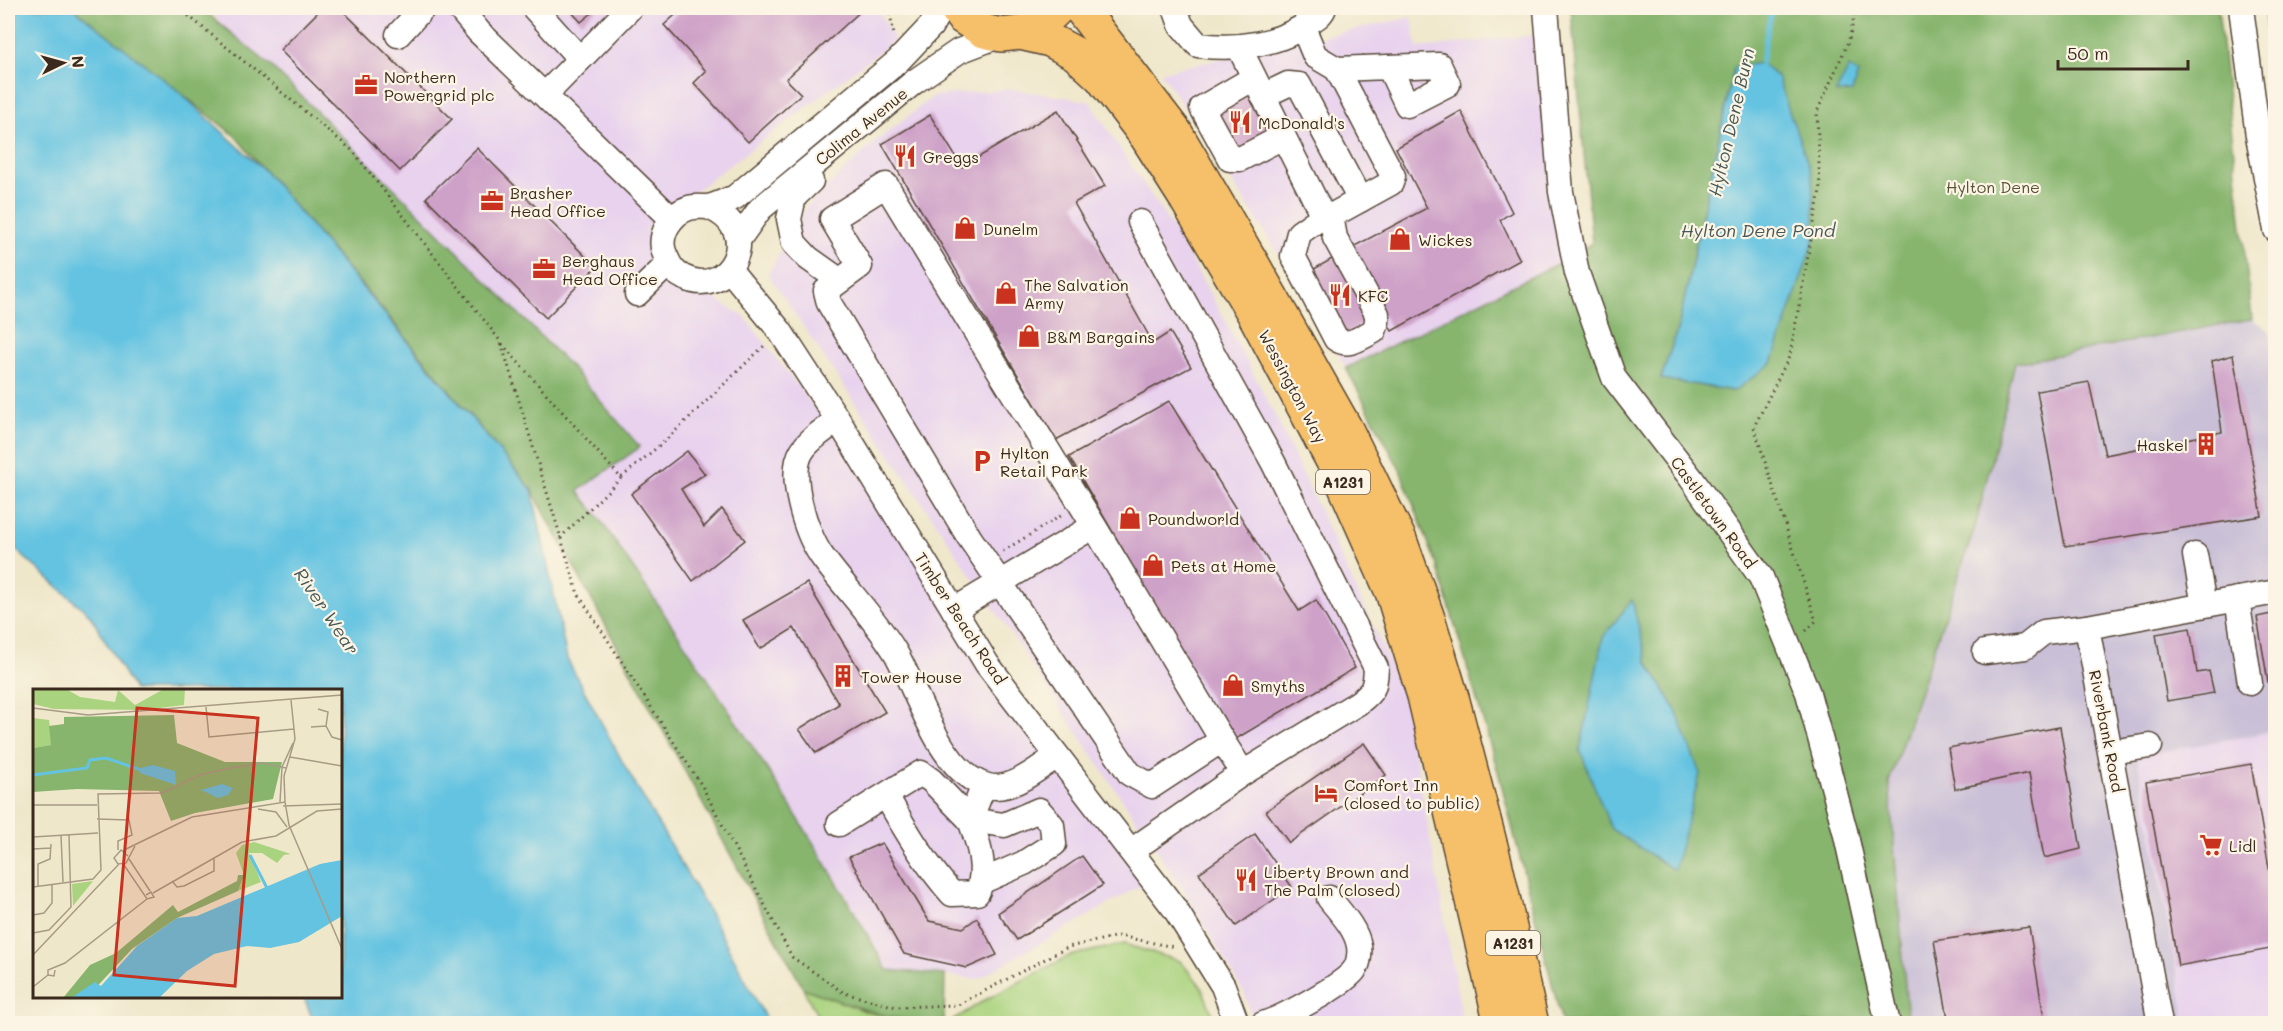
<svg xmlns="http://www.w3.org/2000/svg" width="2283" height="1031" font-family="Mali,sans-serif">
<style>
.built{fill:#e8d2ee}
.industrial{fill:#c9bfd7}
.green{fill:#aad37f;stroke:#727e4e;stroke-width:1.5}
.forest{fill:#87b56e;stroke:#617046;stroke-width:1.5;fill-rule:evenodd}
.water{fill:#63c3e1;stroke:#4f7680;stroke-width:1.5}
.lines{fill:none;stroke-linecap:round;stroke-linejoin:round}
.stream{stroke:#63c3e1;stroke-width:5}
.building{fill:#cea1c8}
.minor-casing{stroke:#564638;stroke-width:27}
.highway-casing{stroke:#564638;stroke-width:36}
.path{stroke:#564638;stroke-width:3;stroke-dasharray:1.5 4.5;stroke-linecap:butt}
.minor{stroke:#fff;stroke-width:24}
.highway{stroke:#f6c06b;stroke-width:33}
.labels{text-anchor:middle;dominant-baseline:central;stroke-width:4.5;stroke-linejoin:round;paint-order:stroke}
.shield{fill:#fcf5e5;stroke:#75675a;stroke-width:1.5}
.shield-label{font-size:15px;font-weight:bold;fill:#3b2a1e}
.poi-label{font-size:16px;fill:#3b2a1e;stroke:#fcf5e5;text-anchor:start}
.street-label{font-size:16px;fill:#3b2a1e;stroke:#fcf5e5}
.park-label{font-size:16px;fill:#575436;stroke:#fcf5e5}
.water-label{font-size:18px;font-style:italic;fill:#475858;stroke:#fcf5e5}
.inset-river{fill:none;stroke:#63c3e1;stroke-width:3}
.inset-road{fill:none;stroke:#a79b85;stroke-width:1.5}
.view{fill:#c8321e;fill-opacity:0.15;stroke:#c8321e;stroke-width:3}
.inset-edge{fill:none;stroke:#3b2a1e;stroke-width:3}
</style>
<rect width="100%" height="100%" fill="#fcf5e5"/>
<filter id="ink" filterUnits="userSpaceOnUse"><feTurbulence type="fractalNoise" baseFrequency=".0167" numOctaves="2"/><feDisplacementMap in="SourceGraphic" scale="12" xChannelSelector="R" yChannelSelector="G"/><feConvolveMatrix kernelMatrix="1 2 1 2 8 2 1 2 1" color-interpolation-filters="sRGB"/></filter>
<filter id="wash" filterUnits="userSpaceOnUse"><feTurbulence type="fractalNoise" baseFrequency=".008" numOctaves="4" result="noise"/><feDisplacementMap in="SourceGraphic" scale="24" xChannelSelector="R" yChannelSelector="G"/><feGaussianBlur stdDeviation="1.35" result="paint"/><feColorMatrix in="noise" values="0 0 0 0 0 0 0 0 0 0 0 0 0 0 0 0 0 1.4 0 .05"/><feComposite in="paint" operator="in"/></filter>
<g filter="url(#wash)">
<rect width="100%" height="100%" fill="#efe7ca"/>
<!-- built -->
<g class="built">
<path d="M210 8H877L895 40 645 229 705 293 745 317 923 549 1145 883 978 979 887 970 847 897 736 720 595 512 443 328 276 88 218 20Z"/>
<path d="M1412 17 1417 48 1537 35 1565 260 1346 368 1300 286 1161 72Z"/>
<path d="M1010 89 1089 101 1170 224 1224 318 1275 415 1404 693 1463 1023H1254L1244 993 1186 894 768 274 807 206 876 141 934 96Z"/>
<path d="M2275 731V1023H2186L2137 756Z"/>
</g>
<!-- industrial -->
<path class="industrial" d="M2252 319 2269 331 2276 367 2275 731 2137 756 2186 1023H1908L1889 782 1976 524 2015 363Z"/>
<!-- green -->
<g class="green">
<path d="M2264 8H2275V85L2268 50Z"/>
<path d="M1124 944 1180 961 1201 986 1216 1023H949L983 1001 1069 956Z"/>
<path d="M803 988 870 1013 927 1023H821Z"/>
</g>
<!-- forest -->
<g class="forest">
<path d="M73 8H201L272 67 453 247 571 367 640 447 578 491 595 512C697 662 800 811 887 970L945 975 944 1023C894 1023 849 1005 803 988L532 490 384 311 235 136Z"/>
<path d="M1571 8H2218L2252 319 2015 363 1976 524 1889 782 1908 1023H1562L1499 775 1438 568 1400 470 1346 368 1565 260 1592 243ZM1734 67V391L1661 379 1679 325ZM1632 601 1647 662 1675 708 1580 751Z"/>
</g>
<!-- water -->
<g class="water">
<path d="M8 8H73L176 89 265 171 532 490 567 659 627 770 711 915 768 1023H314L304 997 340 996V690H134L90 615 8 543Z"/>
<path d="M1761 63 1777 77 1812 175 1815 237 1772 363 1734 391 1661 379 1679 325 1734 67Z"/>
<path d="M1849 67 1858 74 1852 92 1836 93Z"/>
<path d="M1632 600 1647 662 1675 708 1700 774 1674 870 1611 829 1580 750 1603 637Z"/>
</g>
<g class="lines">
<!-- stream -->
<path class="stream" d="M1760 68 1772 8"/>
</g>
<g id="blocks">
<!-- building -->
<g class="building">
<path d="M322 8H340L452 119 400 171 280 50Z"/>
<path d="M568 8H598L581 22Z"/>
<path d="M683 8H864L786 79 801 94 748 142 694 83 706 71 664 25Z"/>
<path d="M1247 90 1271 135 1233 155 1209 109Z"/>
<path d="M1058 110 1105 186 1074 203 1153 343 1170 332 1191 367 1056 440 882 144 930 115 962 167Z"/>
<path d="M1461 111 1512 212 1500 220 1520 260 1392 331 1347 250 1427 208 1396 148Z"/>
<path d="M477 148 596 267 546 318 426 198Z"/>
<path d="M1339 255 1373 318 1341 335 1307 273Z"/>
<path d="M2233 355 2262 516 2065 546 2037 391 2089 382 2105 455 2222 432 2212 361Z"/>
<path d="M1169 401 1299 611 1316 600 1355 668 1234 740 1069 457Z"/>
<path d="M687 451 705 474 681 489 704 527 722 509 745 540 693 581 631 494Z"/>
<path d="M807 583 885 712 816 753 799 729 839 704 794 628 760 649 743 620Z"/>
<path d="M2276 613V680L2268 682 2257 617Z"/>
<path d="M2190 628 2197 673 2209 671 2214 693 2167 701 2156 634Z"/>
<path d="M2060 727 2081 849 2044 858 2029 773 1955 789 1948 748Z"/>
<path d="M1364 743 1386 775 1289 843 1266 811Z"/>
<path d="M2251 764 2276 908V948L2178 966 2146 782Z"/>
<path d="M1255 834 1292 887 1236 926 1199 873Z"/>
<path d="M882 843 929 921 963 928 977 918 997 955 967 968 904 954 849 857Z"/>
<path d="M1082 856 1103 885 1017 940 998 913Z"/>
<path d="M2029 927 2045 1024H1949L1934 941Z"/>
</g>
</g>
</g>
<g filter="url(#ink)">
<use href="#blocks" fill-opacity="0" stroke="#564638" stroke-width="1.5"/>
<g class="lines">
<!-- minor casing -->
<g class="minor-casing">
<g id="minor">
<path d="M459 8 479 32 672 219"/>
<path d="M534 8 580 59"/>
<path d="M1175 8 1181 25 1198 45C1236 50 1280 45 1311 21 1317 17 1322 14 1324 8"/>
<path d="M1546 8 1561 192 1577 273 1614 378 1691 478 1761 577 1808 693 1845 831 1888 1024"/>
<path d="M2241 8 2258 136 2276 230"/>
<path d="M1303 27 1315 56 1337 69 1439 65 1448 84 1407 105 1389 67"/>
<path d="M398 35 423 8"/>
<path d="M1239 47 1323 216H1331L1391 183 1393 176 1337 69"/>
<path d="M1254 78 1202 108 1230 159H1240L1277 140 1278 129"/>
<path d="M545 95 630 8"/>
<path d="M1263 96 1288 84 1299 85 1360 200"/>
<path d="M811 181 794 197 789 219 794 243 808 258 839 280"/>
<path d="M708 207C767 230 728 301 683 277 672 272 668 262 664 252 658 234 672 213 689 208 695 206 701 207 707 207 716 206 725 200 734 198L898 61 931 26 941 8"/>
<path d="M1323 216 1299 233 1293 256 1336 339C1349 348 1361 337 1374 331L1377 322V314L1335 238 1331 216"/>
<path d="M1140 222 1273 462 1376 668C1375 688 1374 691 1358 703L1243 773"/>
<path d="M738 240 760 209 914 82 959 51 1001 35"/>
<path d="M729 269 780 331 838 420 987 664 1175 909 1223 986 1237 1024"/>
<path d="M637 294 668 264"/>
<path d="M838 420C826 429 810 438 802 451 787 475 806 533 821 555 844 587 873 616 894 650 918 689 939 774 988 786 1012 792 1038 768 1057 756"/>
<path d="M2195 555 2204 605"/>
<path d="M2237 599 2250 683"/>
<path d="M954 610 1094 526 1222 740 1152 786 1130 774 969 537 829 303 826 291 860 266 832 219 886 185 1094 526"/>
<path d="M1985 652 2025 647 2044 632 2087 627"/>
<path d="M2111 752 2150 746"/>
<path d="M886 795C905 830 926 865 952 894L977 893C988 870 978 842 970 820L984 785"/>
<path d="M839 824 921 773 932 781 970 820 1004 825 1039 810 1052 825 1054 844 1024 863 983 881"/>
<path d="M1131 851 1243 773 1222 740"/>
<path d="M1263 1024C1282 1018 1346 984 1355 969 1359 963 1360 952 1359 946 1356 928 1340 912 1329 898"/>
<path d="M2160 1024 2087 627 2276 592"/>
</g>
</g>
<!-- highway casing -->
<g class="highway-casing">
<g id="highway">
<path d="M956 8 962 17 984 31 1001 35 1020 33 1050 40 1076 54 1101 77 1146 136 1186 199 1254 314 1338 471 1392 592 1424 696 1501 1024"/>
<path d="M1080 8 1176 133 1251 261 1346 429 1400 540 1429 621 1453 701 1495 862 1532 1024"/>
<path d="M1020 33 1039 26 1058 8"/>
</g>
</g>
<!-- path -->
<g class="path">
<path d="M179 8 353 151 501 342 578 594 702 786 792 957 844 993 896 1007 958 1005 1068 947 1119 936 1174 947"/>
<path d="M889 8 894 35"/>
<path d="M502 344 621 478 668 438 765 345"/>
<path d="M560 538 621 478"/>
<path d="M1003 551 1064 514"/>
<path d="M1806 631 1816 621 1754 427 1790 355 1820 190 1817 112 1849 40 1856 8"/>
</g>
<!-- minor -->
<use href="#minor" class="minor"/>
<!-- highway -->
<use href="#highway" class="highway"/>
</g>
</g>
<!-- icons -->
<defs>
<g id="office-bare" transform="scale(1.8)"><path d="M-6-3h4V-5.5h4V-3h4V5H-6ZM-1-4.5V-3h2v-1.5ZM-6 0V1H6V0Z" fill="#c8321e" stroke="#fcf5e5" stroke-width="2.5" paint-order="stroke"/></g>
<g id="restaurant-bare" transform="scale(1.8)"><path d="M-5-6h1v4h1v-4h1v4h1v-4h1v5L-1.5 .5V6h-2V.5L-5-1ZM5-6V6H3V1.5H1.5Q1.5-4 5-6Z" fill="#c8321e" stroke="#fcf5e5" stroke-width="2.5" paint-order="stroke"/></g>
<g id="shop-bare" transform="scale(1.8)"><path d="M-5-2.5h2.3a2.7 3.5 0 0 1 5.4 0H5L5.5 6h-11ZM-1.5-2.5h3a1.5 2.3 0 0 0-3 0Z" fill="#c8321e" stroke="#fcf5e5" stroke-width="2.5" paint-order="stroke"/></g>
<g id="building-bare" transform="scale(1.8)"><path d="M-4-6H4V6H1V3H-1V6H-4ZM-2.5-4.3h1.7v1.8h-1.7ZM.8-4.3h1.7v1.8H.8ZM-2.5-1h1.7V.8h-1.7ZM.8-1h1.7V.8H.8Z" fill="#c8321e" stroke="#fcf5e5" stroke-width="2.5" paint-order="stroke"/></g>
<g id="parking-bare" transform="scale(1.8)"><path d="M-3.5-5.5H1a3.5 3.5 0 0 1 0 7H-1V5.5H-3.5ZM-1-3.4V-.6H.8a1.4 1.4 0 0 0 0-2.8Z" fill="#c8321e" stroke="#fcf5e5" stroke-width="2.5" paint-order="stroke"/></g>
<g id="hotel-bare" transform="scale(1.8)"><path d="M-6-4.5h1.5V1H6V5H4.5V3h-9V5H-6ZM-4 0a1.8 1.8 0 1 1 3.6 0ZM.5 0V-2.5h3Q6-2.5 6 0Z" fill="#c8321e" stroke="#fcf5e5" stroke-width="2.5" paint-order="stroke"/></g>
<g id="supermarket-bare" transform="scale(1.8)"><path d="M-6-5.5h2.5l.6 2H6L4.5 2H-2.5L-4.4-4H-6ZM-1.5 3.2a1.3 1.3 0 1 0 .1 0ZM3 3.2a1.3 1.3 0 1 0 .1 0Z" fill="#c8321e" stroke="#fcf5e5" stroke-width="2.5" paint-order="stroke"/></g>
</defs>
<g fill-rule="evenodd">
<use href="#office-bare" x="366" y="85"/>
<use href="#restaurant-bare" x="1240" y="122"/>
<use href="#restaurant-bare" x="905" y="156"/>
<use href="#office-bare" x="492" y="201"/>
<use href="#shop-bare" x="965" y="228"/>
<use href="#shop-bare" x="1400" y="239"/>
<use href="#office-bare" x="544" y="269"/>
<use href="#shop-bare" x="1006" y="293"/>
<use href="#restaurant-bare" x="1340" y="295"/>
<use href="#shop-bare" x="1029" y="336"/>
<use href="#building-bare" x="2206" y="444"/>
<use href="#parking-bare" x="982" y="461"/>
<use href="#shop-bare" x="1130" y="518"/>
<use href="#shop-bare" x="1153" y="565"/>
<use href="#building-bare" x="843" y="676"/>
<use href="#shop-bare" x="1233" y="685"/>
<use href="#hotel-bare" x="1326" y="793"/>
<use href="#supermarket-bare" x="2211" y="845"/>
<use href="#restaurant-bare" x="1246" y="880"/>
</g>
<g class="labels">
<!-- shield labels -->
<g class="shield">
<rect x="1316" y="470" width="54" height="24" rx="4.5"/>
<rect x="1486" y="931" width="54" height="24" rx="4.5"/>
</g>
<g class="shield-label">
<text x="1343" y="482">A1231</text>
<text x="1513" y="943">A1231</text>
</g>
<!-- poi labels -->
<g class="poi-label">
<text x="384" y="76">Northern<tspan x="384" dy="18">Powergrid plc</tspan></text>
<text x="1258" y="122">McDonald's</text>
<text x="923" y="156">Greggs</text>
<text x="510" y="192">Brasher<tspan x="510" dy="18">Head Office</tspan></text>
<text x="983" y="228">Dunelm</text>
<text x="1418" y="239">Wickes</text>
<text x="562" y="260">Berghaus<tspan x="562" dy="18">Head Office</tspan></text>
<text x="1024" y="284">The Salvation<tspan x="1024" dy="18">Army</tspan></text>
<text x="1358" y="295">KFC</text>
<text x="1047" y="336">B&amp;M Bargains</text>
<text x="2188" y="444" text-anchor="end">Haskel</text>
<text x="1000" y="452">Hylton<tspan x="1000" dy="18">Retail Park</tspan></text>
<text x="1148" y="518">Poundworld</text>
<text x="1171" y="565">Pets at Home</text>
<text x="861" y="676">Tower House</text>
<text x="1251" y="685">Smyths</text>
<text x="1344" y="784">Comfort Inn<tspan x="1344" dy="18">(closed to public)</tspan></text>
<text x="2229" y="845">Lidl</text>
<text x="1264" y="871">Liberty Brown and<tspan x="1264" dy="18">The Palm (closed)</tspan></text>
</g>
<!-- street labels -->
<g class="street-label">
<text transform="translate(861 126) rotate(-39)">Colima Avenue</text>
<text transform="translate(1293 386) rotate(62)">Wessington Way</text>
<text transform="translate(1714 512) rotate(54)">Castletown Road</text>
<text transform="translate(961 618) rotate(57)">Timber Beach Road</text>
<text transform="translate(2107 731) rotate(79)">Riverbank Road</text>
</g>
<!-- park labels -->
<g class="park-label">
<text x="1993" y="186">Hylton Dene</text>
</g>
<!-- water labels -->
<g class="water-label">
<text transform="translate(1731 122) rotate(-77)">Hylton Dene Burn</text>
<text x="1758" y="230">Hylton Dene Pond</text>
<text transform="translate(327 611) rotate(56)">River Wear</text>
</g>
</g>
<!-- overview -->
<g transform="translate(33 689)">
<rect width="309" height="309" fill="#efe7ca"/>
<path d="M0 0H33L47 8 82 13 85 1 102 16 131 0H152L151 16 110 21 21 20 0 15ZM0 29 16 31 19 56 0 59ZM221 153 258 165 251 166 244 174 229 164H216L228 193 205 202 211 186 203 164 209 156ZM60 192 40 217 39 195Z" fill="#aad37f"/>
<path d="M141 26 144 54 192 73H249L240 110 162 124 138 132 126 102 44 100 0 103V59L18 56 16 37 31 35V28ZM205 186H211L205 202 144 229 99 260 56 306 30 309 57 276 83 264 140 216 145 223 204 192Z" fill="#87b56e"/>
<path d="M120 76 142 82 143 96 107 84 108 79ZM189 95 200 99 195 106 185 109 168 101ZM309 171V227L266 253 237 259 214 257 181 265 154 282 126 309H38L62 293 68 297 104 257 144 229 164 227 287 175Z" fill="#63c3e1"/>
<path class="inset-river" d="M0 86 54 79 57 71 73 69 108 81M217 166 234 199"/>
<path class="inset-road" d="M173 18 176 48 261 40M0 19 55 26 309 6M285 20 295 23 293 37M278 38 293 37 299 48 309 51M257 68 309 77M247 113 249 78 260 54M252 113 251 87 262 50 258 11M0 116H64M250 117 309 115M225 120 243 123 254 138M64 130 96 131 99 146 85 152V161M28 146 30 193M0 148 65 144M0 160 18 159M91 161 159 128 252 113 256 136 309 260M95 167 88 161 81 169 85 175 93 174 102 157M96 170 117 202M91 176 114 210 121 208 118 203 113 206M139 192 144 198 151 197 181 182V170M5 197V175L17 170 18 155M0 198 60 190 68 181 65 105 129 104 167 86 197 79 229 74 253 79M120 204 209 153 243 147 284 122 309 120M0 226 11 224 19 214V195M0 244 16 241 38 218 36 146M0 266 86 175M15 286V281L32 274 114 210M0 298 15 286 21 287 22 281"/>
<path class="view" d="M104 19 225 29 202 297 81 286Z"/>
<rect width="309" height="309" class="inset-edge"/>
</g>
<!-- margin -->
<rect width="2283" height="1031" fill="none" stroke="#fcf5e5" stroke-width="30"/>
<!-- north arrow -->
<g transform="translate(63 63) rotate(85)" stroke="#fcf5e5" stroke-width="4.5" paint-order="stroke">
<path d="M0-4.5L10 22L0 15L-10 22Z" fill="#3b2a1e"/>
<text y="-9" font-size="16" font-weight="bold" text-anchor="middle" fill="#3b2a1e">N</text>
</g>
<!-- scale -->
<path d="M2058 60v9h130v-9" fill="none" stroke="#3b2a1e" stroke-width="3"/>
<text x="2067" y="60" font-size="18" fill="#3b2a1e" stroke="#fcf5e5" stroke-width="4.5" paint-order="stroke">50 m</text>
</svg>
